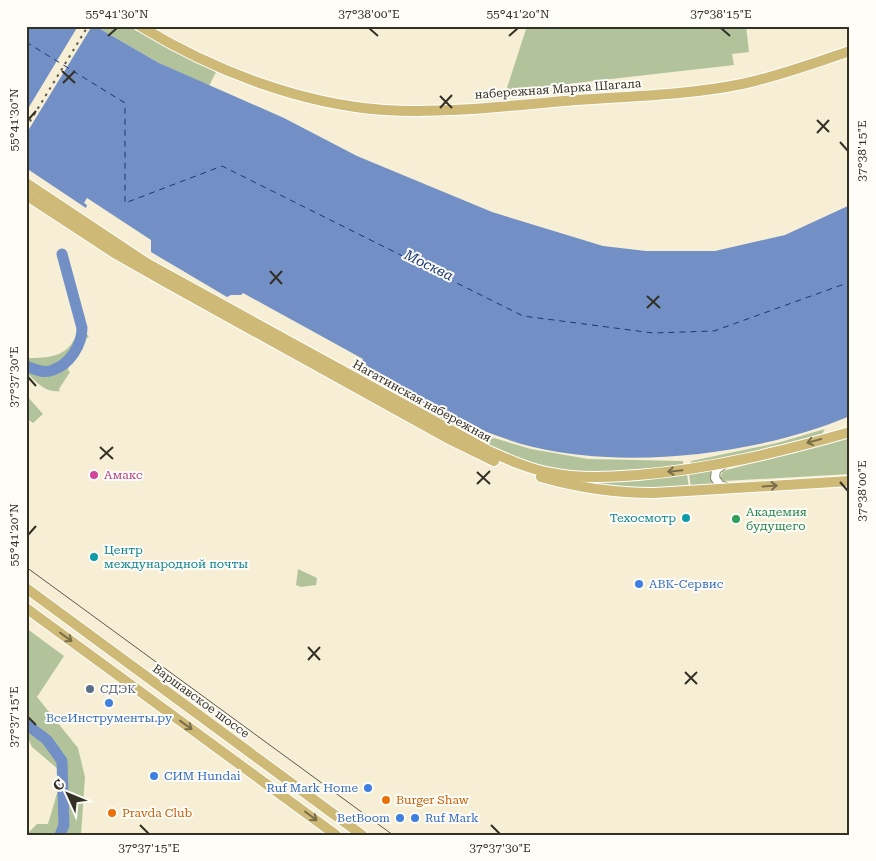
<svg xmlns="http://www.w3.org/2000/svg" width="876" height="861" font-family="'Roboto Serif',serif">
<style>
.green{fill:#b2c39c}
.water{fill:#7390c6}
.pier{fill:#f6efd5}
.lines{fill:none;stroke-linecap:round;stroke-linejoin:round}
.river{stroke:#7390c6;stroke-width:11}
.ferry{stroke:#173778;stroke-width:1;stroke-dasharray:6 5;stroke-linecap:butt}
.minor-casing{stroke:#8a846c;stroke-width:10}
.major-casing{stroke:#fff;stroke-width:12}
.minor{stroke:#fff;stroke-width:8}
.major{stroke:#ceb977;stroke-width:10}
.tram{stroke:#5c584b;stroke-width:1}
.rail{stroke:#5c584b;stroke-width:2;stroke-dasharray:2.5 5;stroke-linecap:butt}
.oneway{stroke:#796e4a}
.ticks{fill:none;stroke:#333026;stroke-width:2}
.hotel-dot{fill:#d1479c;stroke:#fefcf7;stroke-width:2}
.culture-dot{fill:#0f9aa8;stroke:#fefcf7;stroke-width:2}
.leisure-dot{fill:#2e9e5b;stroke:#fefcf7;stroke-width:2}
.shop-dot{fill:#3f7fe0;stroke:#fefcf7;stroke-width:2}
.service-dot{fill:#5c6f8a;stroke:#fefcf7;stroke-width:2}
.food-dot{fill:#e8710a;stroke:#fefcf7;stroke-width:2}
.labels{text-anchor:middle;dominant-baseline:central;stroke-width:4;stroke-linejoin:round;paint-order:stroke}
.street-label{font-size:12px;fill:#333026;stroke:#fefcf7}
.hotel-label{font-size:12px;fill:#b23c85;stroke:#fefcf7;text-anchor:start}
.leisure-label{font-size:12px;fill:#27864d;stroke:#fefcf7;text-anchor:start}
.culture-label{font-size:12px;fill:#0d838f;stroke:#fefcf7;text-anchor:end}
.shop-label{font-size:12px;fill:#366cbe;stroke:#fefcf7;text-anchor:start}
.service-label{font-size:12px;fill:#4e5e75;stroke:#fefcf7;text-anchor:start}
.food-label{font-size:12px;fill:#c56008;stroke:#fefcf7;text-anchor:start}
.water-label{font-size:14px;font-style:italic;fill:#173778;stroke:#fefcf7}
.neatline{fill:none;stroke:#333026;stroke-width:2}
.ticks-label{font-size:12px;text-anchor:middle;fill:#333026}
</style>
<rect width="100%" height="100%" fill="#f6efd5"/>
<!-- green -->
<g class="green">
<path d="M95 26H128L216 72 209 86 159 63Z"/>
<path d="M527 26H746L749 52 732 54 734 65 506 91Z"/>
<path d="M71 295H75L86 334 89 336 70 359 68 370 70 372 59 389 60 391C44 393 37 382 26 372V358C51 358 70 357 78 330 79 326 70 303 69 297Z"/>
<path d="M26 395 43 414 33 423 26 418Z"/>
<path d="M404 398 494 438 531 449 588 459 683 461V466C649 467 604 475 572 472 514 466 462 432 411 405Z"/>
<path d="M825 429 822 434 780 446 692 465 691 461 777 443Z"/>
<path d="M850 437V474L724 481 720 478 723 471Z"/>
<path d="M712 469 711 478 715 487 691 489 689 473Z"/>
<path d="M687 474 689 489 618 488 574 481 598 482Z"/>
<path d="M298 569 317 578 316 585 301 587 296 585Z"/>
<path d="M26 628 64 656 37 697 78 748 85 777 81 835H26L37 824H48L58 790V769L32 747 26 734Z"/>
</g>
<!-- water -->
<path class="water" d="M26 26H95L159 63 284 118 357 156 492 212 603 246 646 251H715L785 235 850 205V416C760 454 629 470 533 447 474 432 421 402 368 373L369 369 362 361 363 359 243 293 241 295H231L227 297 151 252V240L87 198 84 203 87 205 86 208 26 168Z"/>
<!-- pier -->
<path class="pier" d="M78 26H92L26 134V112Z"/>
<g class="lines">
<!-- river -->
<g class="river">
<path d="M26 366C34 369 44 374 53 370 70 364 82 345 82 328L62 254"/>
<path d="M26 724 47 740 62 761 64 825 60 835"/>
</g>
<!-- ferry -->
<path class="ferry" d="M26 42 125 103V203L222 166 523 316 653 333 714 331 850 282"/>
<!-- minor casing -->
<g class="minor-casing">
<path id="minor" d="M724 464 716 470 715 478 720 485 726 487"/>
</g>
<!-- major casing -->
<g class="major-casing">
<g id="major">
<path d="M140 26C212 70 300 104 384 110 448 114 513 105 577 100 631 96 688 95 742 84 779 76 814 63 850 51"/>
<path d="M26 183 148 264 487 450C507 459 529 469 551 473 580 479 609 477 638 475 711 469 780 452 850 432"/>
<path d="M26 195 116 254 167 283 451 440 494 461"/>
<path d="M541 477C579 488 615 493 654 493L850 481"/>
<path d="M26 588 362 835"/>
<path d="M26 608 336 835"/>
</g>
</g>
<!-- minor -->
<use href="#minor" class="minor"/>
<!-- major -->
<use href="#major" class="major"/>
<!-- tram -->
<path class="tram" d="M26 567 393 835"/>
<!-- rail -->
<path class="rail" d="M26 128 88 26"/>
</g>
<!-- one-way arrows -->
<defs><path id="oneway-shaft" d="M-6 0H5M1.5-3L5.5 0L1.5 3" fill="none" stroke-width="1.6" stroke-linecap="round" stroke-linejoin="round" transform="scale(1.25)"/></defs>
<g class="oneway">
<use href="#oneway-shaft" transform="translate(814 441) rotate(165)"/>
<use href="#oneway-shaft" transform="translate(675 471) rotate(174)"/>
<use href="#oneway-shaft" transform="translate(770 486) rotate(-4)"/>
<use href="#oneway-shaft" transform="translate(66 637) rotate(36)"/>
<use href="#oneway-shaft" transform="translate(186 725) rotate(36)"/>
<use href="#oneway-shaft" transform="translate(311 816) rotate(37)"/>
</g>
<!-- ticks -->
<path class="ticks" d="M369 28 378 36M721 28 730 36M108 36 117 28M509 36 518 28M62 71 75 83M63 83 75 71M440 96 452 108M440 108 452 95M28 120 36 111M817 120 829 132M817 133 829 120M840 142 848 151M270 271 282 284M270 284 282 271M647 296 660 308M647 308 659 296M28 377 36 386M100 447 113 459M100 459 113 447M477 472 490 484M840 482 848 491M477 484 490 471M28 535 36 526M308 647 320 660M308 660 320 647M685 672 697 684M685 684 697 672M28 717 36 725M140 825 149 834M491 825 500 834"/>
<!-- markers -->
<circle class="hotel-dot" cx="94" cy="475" r="5"/>
<g class="culture-dot">
<circle cx="686" cy="518" r="5"/>
<circle cx="94" cy="557" r="5"/>
</g>
<circle class="leisure-dot" cx="736" cy="519" r="5"/>
<g class="shop-dot">
<circle cx="639" cy="584" r="5"/>
<circle cx="109" cy="703" r="5"/>
<circle cx="154" cy="776" r="5"/>
<circle cx="368" cy="788" r="5"/>
<circle cx="400" cy="818" r="5"/>
<circle cx="415" cy="818" r="5"/>
</g>
<circle class="service-dot" cx="90" cy="689" r="5"/>
<g class="food-dot">
<circle cx="386" cy="800" r="5"/>
<circle cx="112" cy="813" r="5"/>
</g>
<g class="labels">
<!-- street labels -->
<g class="street-label">
<text transform="translate(558 89) rotate(-4)">набережная Марка Шагала</text>
<text transform="translate(422 401) rotate(29)">Нагатинская набережная</text>
<text transform="translate(201 701) rotate(36)">Варшавское шоссе</text>
</g>
<!-- hotel labels -->
<g class="hotel-label">
<text x="104" y="475">Амакс</text>
</g>
<!-- leisure labels -->
<g class="leisure-label">
<text x="746" y="512">Академия<tspan x="746" dy="14">будущего</tspan></text>
</g>
<!-- culture labels -->
<g class="culture-label">
<text x="676" y="518">Техосмотр</text>
<text x="104" y="550" text-anchor="start">Центр<tspan x="104" dy="14">международной почты</tspan></text>
</g>
<!-- shop labels -->
<g class="shop-label">
<text x="649" y="584">АВК-Сервис</text>
<text x="109" y="718" text-anchor="middle">ВсеИнструменты.ру</text>
<text x="164" y="776">СИМ Hundai</text>
<text x="358" y="788" text-anchor="end">Ruf Mark Home</text>
<text x="390" y="818" text-anchor="end">BetBoom</text>
<text x="425" y="818">Ruf Mark</text>
</g>
<!-- service labels -->
<g class="service-label">
<text x="100" y="689">СДЭК</text>
</g>
<!-- food labels -->
<g class="food-label">
<text x="396" y="800">Burger Shaw</text>
<text x="122" y="813">Pravda Club</text>
</g>
<!-- water labels -->
<g class="water-label">
<text transform="translate(429 265) rotate(26)">Москва</text>
</g>
</g>
<!-- border -->
<rect width="876" height="861" fill="none" stroke="#fefcf7" stroke-width="55"/>
<!-- north arrow -->
<g transform="translate(68 794) rotate(314)" stroke="#fefcf7" stroke-width="4" paint-order="stroke">
<path d="M0-4L9 19L0 12L-9 19Z" fill="#333026"/>
<text y="-8" font-size="14" font-weight="bold" text-anchor="middle" fill="#333026">С</text>
</g>
<rect x="28" y="28" width="820" height="806" class="neatline"/>
<g class="ticks-label">
<text x="117" y="18">55°41'30"N</text>
<text x="369" y="18">37°38'00"E</text>
<text x="518" y="18">55°41'20"N</text>
<text x="721" y="18">37°38'15"E</text>
<text transform="translate(14 120) rotate(-90)" y="4">55°41'30"N</text>
<text transform="translate(862 151) rotate(-90)" y="4">37°38'15"E</text>
<text transform="translate(14 377) rotate(-90)" y="4">37°37'30"E</text>
<text transform="translate(862 491) rotate(-90)" y="4">37°38'00"E</text>
<text transform="translate(14 535) rotate(-90)" y="4">55°41'20"N</text>
<text transform="translate(14 717) rotate(-90)" y="4">37°37'15"E</text>
<text x="149" y="852">37°37'15"E</text>
<text x="500" y="852">37°37'30"E</text>
</g>
</svg>
